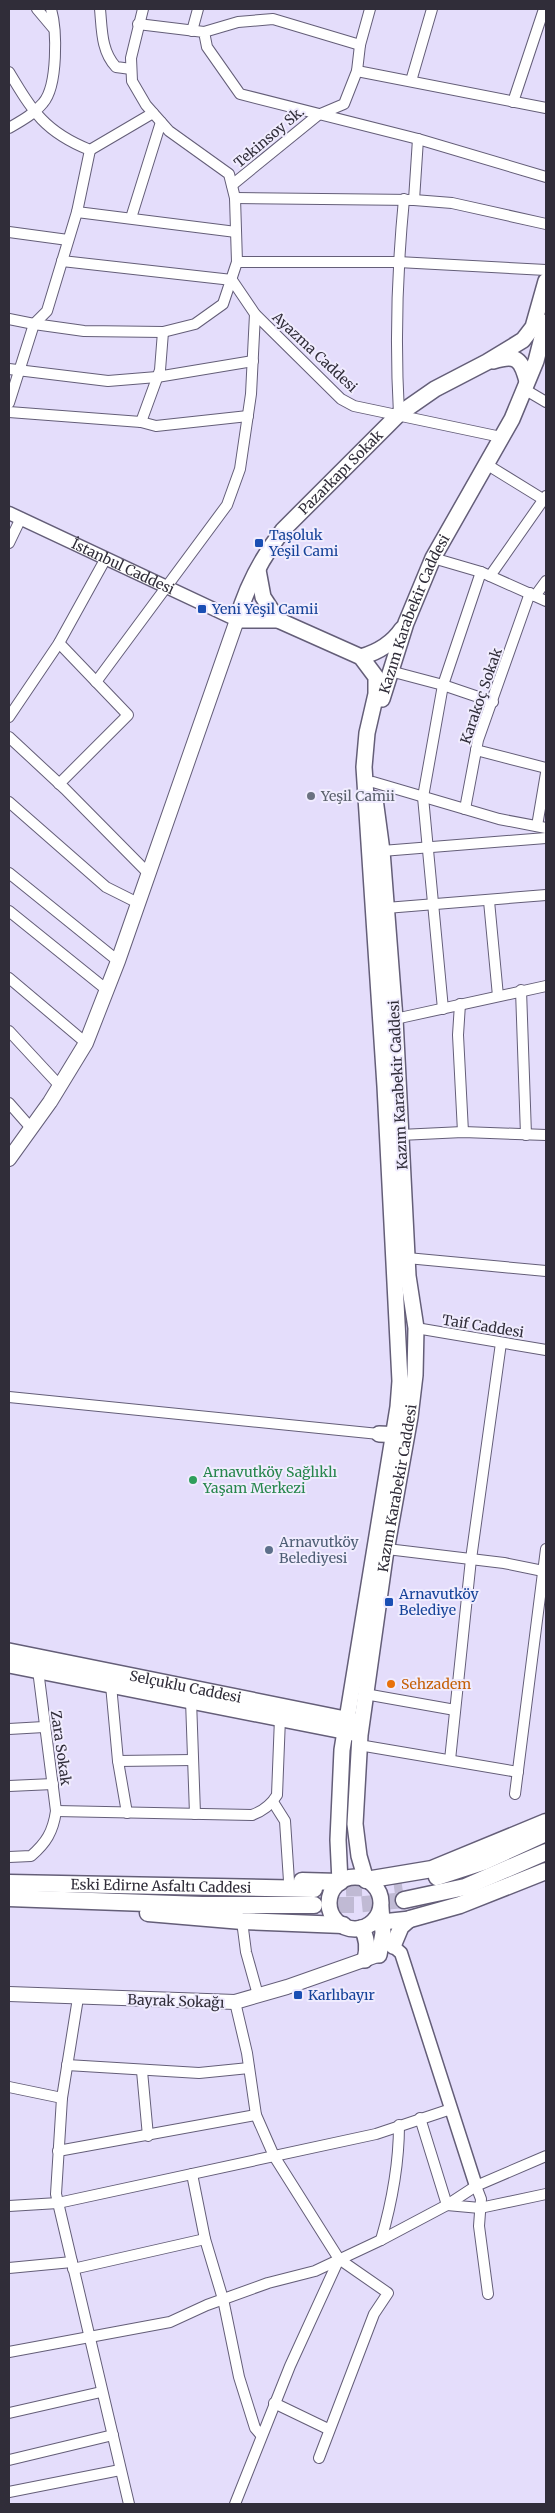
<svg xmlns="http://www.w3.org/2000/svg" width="555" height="2513" font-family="Merriweather,serif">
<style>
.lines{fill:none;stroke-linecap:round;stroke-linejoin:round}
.trunk-tunnel{stroke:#c0bad4;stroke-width:16;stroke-dasharray:16 8;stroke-linecap:butt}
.minor-casing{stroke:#645e78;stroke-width:12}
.tertiary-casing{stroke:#645e78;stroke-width:15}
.secondary-casing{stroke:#645e78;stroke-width:16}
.primary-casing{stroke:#645e78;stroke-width:18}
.trunk-casing{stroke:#645e78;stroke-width:19}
.minor{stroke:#fff;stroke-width:10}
.tertiary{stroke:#fff;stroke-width:12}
.secondary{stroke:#fff;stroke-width:14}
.primary{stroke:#fff;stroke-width:15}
.trunk{stroke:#fff;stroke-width:16}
.transit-dot{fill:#1a4fb4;stroke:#f0ecfe;stroke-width:2}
.worship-dot{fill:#6b7280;stroke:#f0ecfe;stroke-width:2}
.leisure-dot{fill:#2e9e5b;stroke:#f0ecfe;stroke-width:2}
.service-dot{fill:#5c6f8a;stroke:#f0ecfe;stroke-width:2}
.food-dot{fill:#e8710a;stroke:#f0ecfe;stroke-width:2}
.labels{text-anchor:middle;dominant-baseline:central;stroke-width:4;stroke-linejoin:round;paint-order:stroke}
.street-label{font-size:14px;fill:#302d39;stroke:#f0ecfe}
.transit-label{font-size:14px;fill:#164399;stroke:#f0ecfe;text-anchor:start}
.worship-label{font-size:14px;fill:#5b616d;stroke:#f0ecfe;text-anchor:start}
.leisure-label{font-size:14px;fill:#27864d;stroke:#f0ecfe;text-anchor:start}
.service-label{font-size:14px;fill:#4e5e75;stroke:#f0ecfe;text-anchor:start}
.food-label{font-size:14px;fill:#c56008;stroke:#f0ecfe;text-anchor:start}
</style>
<rect width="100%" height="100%" fill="#e4ddfb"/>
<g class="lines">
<!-- trunk-tunnel -->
<g class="trunk-tunnel">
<path d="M322 1889 382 1888 402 1885"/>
<path d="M314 1905H355L404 1900"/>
</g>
<!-- minor casing -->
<g class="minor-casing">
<g id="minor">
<path d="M37 9 53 28"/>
<path d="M100 9C102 29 101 51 116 67L131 69"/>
<path d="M138 24 204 32 207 47 240 94 418 139 546 177"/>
<path d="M192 31 198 9"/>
<path d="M204 32 238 22 273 19 360 45"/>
<path d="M357 71 546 108"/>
<path d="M9 72C33 112 45 132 90 150L153 113"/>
<path d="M411 81 432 9"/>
<path d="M513 102 544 9"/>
<path d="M9 128C21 121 34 114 43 103 58 86 57 30 51 9"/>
<path d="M232 185 318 115 344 104 357 71 360 45 370 9"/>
<path d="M235 198 414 200 452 203 546 224"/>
<path d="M414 200 418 139"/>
<path d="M77 212 236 232"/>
<path d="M131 218 161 122"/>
<path d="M9 232 68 240"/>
<path d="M62 261 232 280 255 314 341 399 354 406 501 437"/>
<path d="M237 262H398L546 270"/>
<path d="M9 319 34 324 84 331 163 332 195 324 223 304 237 262 235 198 229 174 169 131 146 105 132 81 131 58 143 9"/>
<path d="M9 369 108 381 157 377 253 361"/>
<path d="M524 389 546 402"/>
<path d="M9 403 34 324 47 311 77 212 90 150"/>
<path d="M9 412 141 422 156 426 248 416"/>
<path d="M399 414C395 343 397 271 404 199"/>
<path d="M141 422 160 370 163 332"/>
<path d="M486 464 546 501"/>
<path d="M9 543 21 518"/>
<path d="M433 558 481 572 546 601"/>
<path d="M490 576 546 496"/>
<path d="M535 596 546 581"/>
<path d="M390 671 443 685 493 702"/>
<path d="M96 682 227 505 240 469 251 394 255 314"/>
<path d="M9 717 59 643 106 558"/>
<path d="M9 737 65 789 148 873"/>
<path d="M476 750 546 768"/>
<path d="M373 782 499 819 546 828"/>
<path d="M59 784 128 715 59 643"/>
<path d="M9 802 106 887 138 903"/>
<path d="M465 809 478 740 530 593"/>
<path d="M537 826 546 773"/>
<path d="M382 851 546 838"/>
<path d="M9 873 118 961"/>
<path d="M489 901 498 996"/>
<path d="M386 908 546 895"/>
<path d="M9 911 107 990"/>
<path d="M9 978 86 1043"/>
<path d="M521 990 526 1135"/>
<path d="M460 1004 458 1035 463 1132"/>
<path d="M443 1009 423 797 443 685 481 572"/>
<path d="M395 1019 546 986"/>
<path d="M9 1031 60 1086"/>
<path d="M9 1103 31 1128"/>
<path d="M400 1135 463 1132 546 1135"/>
<path d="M407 1258 546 1271"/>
<path d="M416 1328 546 1350"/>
<path d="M9 1397 379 1434"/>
<path d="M387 1549 504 1563 543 1571"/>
<path d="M111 1685 118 1761 127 1813"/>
<path d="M365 1694 455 1710"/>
<path d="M191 1700 195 1814"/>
<path d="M9 1729 44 1727"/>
<path d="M359 1745 518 1772"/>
<path d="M450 1760 471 1559 501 1343"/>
<path d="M118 1761 193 1760"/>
<path d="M9 1786 53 1784"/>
<path d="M515 1794 546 1549"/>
<path d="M273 1802 285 1821 289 1881"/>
<path d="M56 1811 252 1815C263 1811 271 1805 277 1795L280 1718"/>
<path d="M9 1857 31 1856C46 1843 53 1832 56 1811L38 1670"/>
<path d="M242 1921 246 1952 258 1995"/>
<path d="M78 1998 62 2098 56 2194 129 2504"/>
<path d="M235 2002 247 2053 256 2115 274 2156 339 2259 388 2293 374 2314 319 2458"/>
<path d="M67 2065 199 2073 249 2068"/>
<path d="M142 2071 148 2136"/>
<path d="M9 2087 62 2098"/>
<path d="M420 2118 447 2205 480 2208 546 2194"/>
<path d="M58 2151 256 2115"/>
<path d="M192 2174 205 2239 223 2299 239 2377 255 2428 261 2435"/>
<path d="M476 2186 481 2199 479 2226 488 2294"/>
<path d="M9 2206 58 2203 376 2134 451 2109"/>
<path d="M381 2240C392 2202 399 2164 399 2125"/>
<path d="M9 2268 72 2262"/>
<path d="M73 2269 205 2239"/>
<path d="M9 2352 170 2322 207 2305 268 2283 315 2271 381 2240 447 2205 476 2186 546 2156"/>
<path d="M274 2403 328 2429"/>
<path d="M9 2413 101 2392"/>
<path d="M9 2460 113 2435"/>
<path d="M9 2492 120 2470"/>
<path d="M235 2504 290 2366 339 2259"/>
</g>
</g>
<!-- tertiary casing -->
<g class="tertiary-casing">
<g id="tertiary">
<path id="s1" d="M9 513 237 620"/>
<path d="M393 1946 401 1953 476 2186"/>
</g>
</g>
<!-- secondary casing -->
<g class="secondary-casing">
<g id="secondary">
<path d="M9 1159 50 1102 86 1043 118 961 237 620"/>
<path d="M9 1994 235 2002 287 1987 375 1956"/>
</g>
</g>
<!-- primary casing -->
<g class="primary-casing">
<g id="primary">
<path d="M493 361C517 354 521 359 527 381"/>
<path d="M258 570 263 597 278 620"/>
<path d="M361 657C378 652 392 644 402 629"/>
<path id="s2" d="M382 699 406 623 433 558 512 419 536 361 546 322"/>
<path d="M379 1434 403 1435"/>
<path id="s3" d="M9 1651 355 1721"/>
<path d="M9 1665 353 1733"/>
<circle cx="355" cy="1903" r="26"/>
<path id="s4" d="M366 1880 359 1856 355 1824 360 1735 385 1557 410 1417 415 1375 416 1328 408 1276 395 1019 382 851 375 799"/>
<path id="s5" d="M340 1882 338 1840 342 1750 398 1407 400 1381 385 1086 364 767 367 733 376 694V677L361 657 278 620H237C246 588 263 556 283 530L399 414 435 389 487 362 523 340 533 327 546 281"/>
<path d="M373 1923 410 1919"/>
<path d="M361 1928C368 1938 368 1948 365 1960"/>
<path d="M393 1946 401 1927 410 1919"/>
<path d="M379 1955 383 1933 381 1908"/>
</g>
</g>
<!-- trunk casing -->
<g class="trunk-casing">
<g id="trunk">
<path d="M437 1877 483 1862 546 1833"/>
<path d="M366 1880 432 1869 546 1822"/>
<path d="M302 1881 340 1882"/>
<path id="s6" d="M9 1883 314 1889"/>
<path d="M9 1898 202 1905H314"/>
<path d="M404 1900 465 1887 546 1852"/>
<path d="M148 1913 242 1921 343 1925"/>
<path d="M410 1919 460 1905 546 1871"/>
</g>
</g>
<!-- minor -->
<use href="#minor" class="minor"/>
<!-- tertiary -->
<use href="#tertiary" class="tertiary"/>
<!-- secondary -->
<use href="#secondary" class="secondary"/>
<!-- primary -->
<use href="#primary" class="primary"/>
<!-- trunk -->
<use href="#trunk" class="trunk"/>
</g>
<!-- markers -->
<g class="transit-dot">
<rect x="254" y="538" width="10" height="10" rx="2.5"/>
<rect x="197" y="604" width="10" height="10" rx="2.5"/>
<rect x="384" y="1597" width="10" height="10" rx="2.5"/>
<rect x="293" y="1990" width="10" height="10" rx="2.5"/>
</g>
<circle class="worship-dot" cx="311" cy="796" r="5"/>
<circle class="leisure-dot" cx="193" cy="1480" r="5"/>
<circle class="service-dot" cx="269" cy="1550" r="5"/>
<circle class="food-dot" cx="391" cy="1684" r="5"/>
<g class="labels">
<!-- street labels -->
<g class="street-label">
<text transform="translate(269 137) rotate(-40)">Tekinsoy Sk.</text>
<text transform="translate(315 352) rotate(43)">Ayazma Caddesi</text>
<text stroke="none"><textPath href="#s5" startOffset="1552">Pazarkapı Sokak</textPath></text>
<text stroke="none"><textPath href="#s1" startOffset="126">İstanbul Caddesi</textPath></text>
<text stroke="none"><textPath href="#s2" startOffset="91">Kazım Karabekir Caddesi</textPath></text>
<text transform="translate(481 696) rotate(-71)">Karakoç Sokak</text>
<text transform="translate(398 1085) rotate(-93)">Kazım Karabekir Caddesi</text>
<text transform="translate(483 1326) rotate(9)">Taif Caddesi</text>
<text stroke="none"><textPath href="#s4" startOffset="396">Kazım Karabekir Caddesi</textPath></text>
<text stroke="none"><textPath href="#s3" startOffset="180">Selçuklu Caddesi</textPath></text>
<text transform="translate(61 1748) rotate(82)">Zara Sokak</text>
<text stroke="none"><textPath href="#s6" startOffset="152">Eski Edirne Asfaltı Caddesi</textPath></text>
<text transform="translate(176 2001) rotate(2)">Bayrak Sokağı</text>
</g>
<!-- transit labels -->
<g class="transit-label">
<text x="269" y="535">Taşoluk<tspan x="269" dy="16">Yeşil Cami</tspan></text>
<text x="212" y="609">Yeni Yeşil Camii</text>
<text x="399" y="1594">Arnavutköy<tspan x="399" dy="16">Belediye</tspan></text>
<text x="308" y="1995">Karlıbayır</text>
</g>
<!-- worship labels -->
<g class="worship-label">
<text x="321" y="796">Yeşil Camii</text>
</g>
<!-- leisure labels -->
<g class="leisure-label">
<text x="203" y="1472">Arnavutköy Sağlıklı<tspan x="203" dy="16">Yaşam Merkezi</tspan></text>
</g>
<!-- service labels -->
<g class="service-label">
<text x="279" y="1542">Arnavutköy<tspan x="279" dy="16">Belediyesi</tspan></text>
</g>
<!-- food labels -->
<g class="food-label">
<text x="401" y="1684">Sehzadem</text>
</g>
</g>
<!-- border -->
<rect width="555" height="2513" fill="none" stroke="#302d39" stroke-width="20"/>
</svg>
